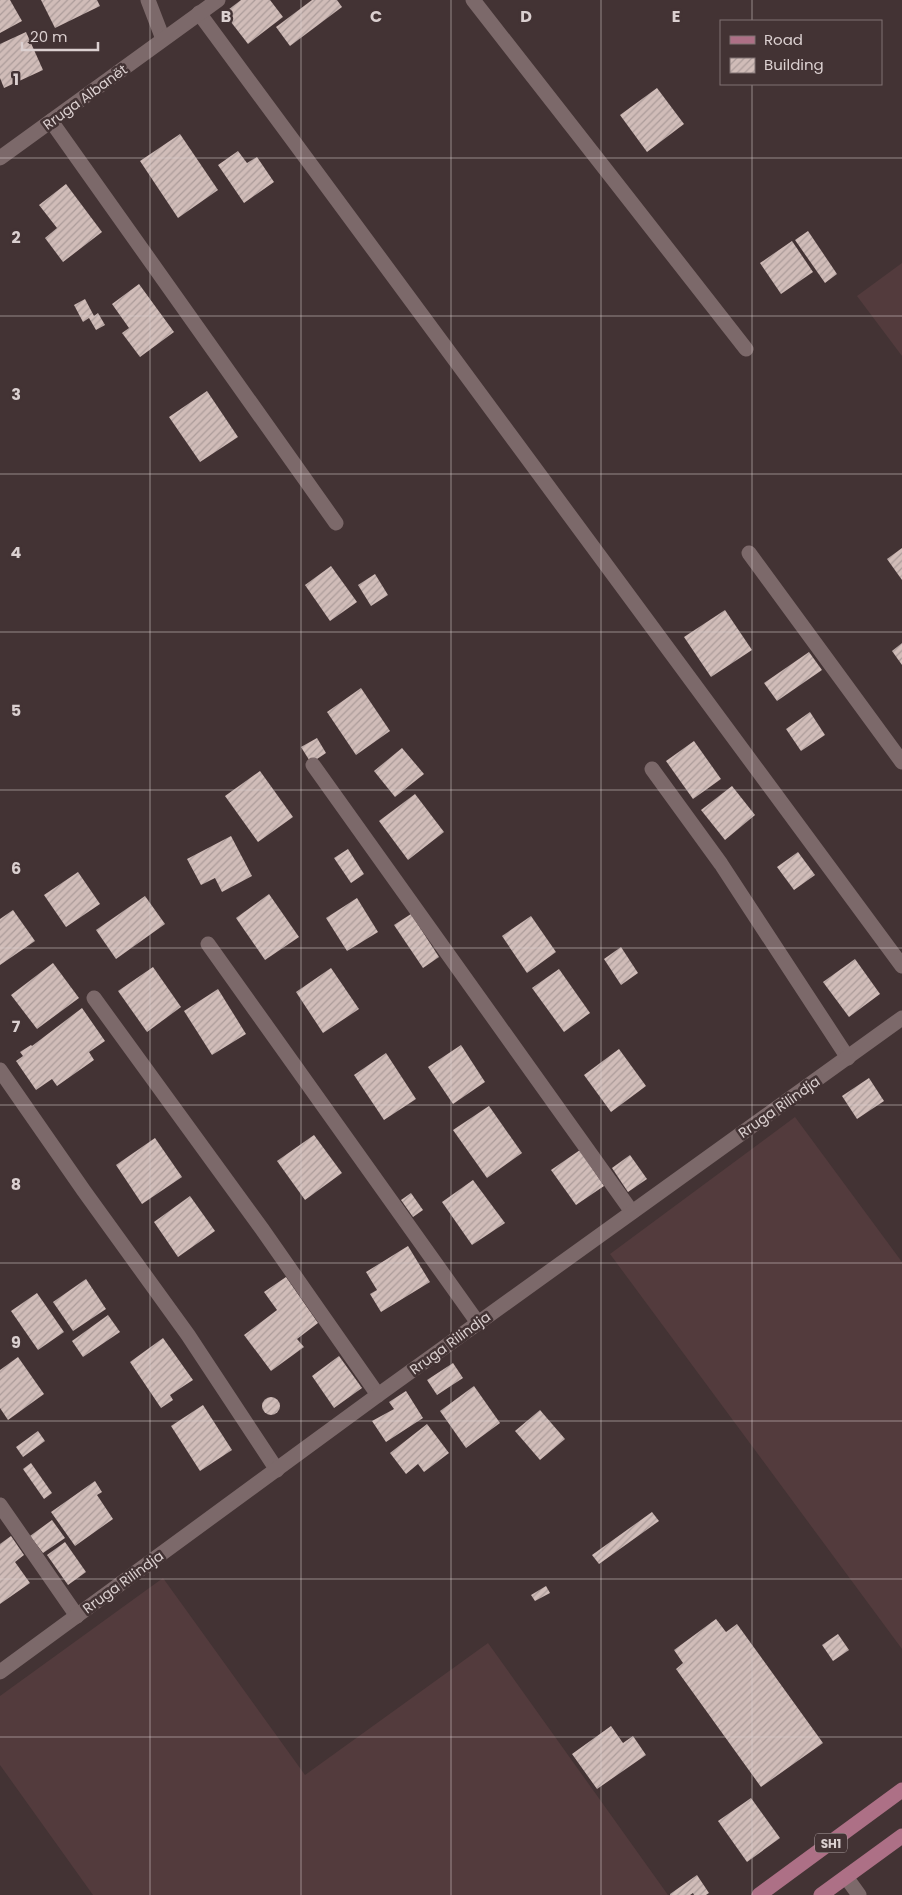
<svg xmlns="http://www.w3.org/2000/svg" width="902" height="1895" font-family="Poppins,sans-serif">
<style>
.built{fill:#533b3d}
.building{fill:url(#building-hatch)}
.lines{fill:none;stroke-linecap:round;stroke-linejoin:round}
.minor{stroke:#7c696a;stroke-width:15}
.major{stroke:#ad7086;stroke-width:15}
.grid{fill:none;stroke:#dbd0d0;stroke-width:1;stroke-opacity:0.55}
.labels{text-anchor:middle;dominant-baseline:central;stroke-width:5;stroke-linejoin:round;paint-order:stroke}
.shield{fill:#433334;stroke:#ada1a1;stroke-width:1}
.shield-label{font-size:12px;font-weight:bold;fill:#dbd0d0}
.street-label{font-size:14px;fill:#dbd0d0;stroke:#433334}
.grid-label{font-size:16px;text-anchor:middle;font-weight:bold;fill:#dbd0d0;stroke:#433334;stroke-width:5;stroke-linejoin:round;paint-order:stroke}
</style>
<defs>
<pattern id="building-hatch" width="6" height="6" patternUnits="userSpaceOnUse" patternTransform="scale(1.25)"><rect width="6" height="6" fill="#d0bcb8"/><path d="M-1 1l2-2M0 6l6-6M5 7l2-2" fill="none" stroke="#ac9c9a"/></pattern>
</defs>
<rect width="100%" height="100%" fill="#433334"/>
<!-- built -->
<g class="built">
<path d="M902 263V356L857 296Z"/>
<path d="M795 1117 902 1262V1649L610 1254Z"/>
<path d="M163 1578 305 1775 488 1643 668 1895H93L0 1765V1696Z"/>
</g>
<!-- building -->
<g class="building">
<path d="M0 0H10L22 21 0 33Z"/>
<path d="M41 0H97L100 6 55 28Z"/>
<path d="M241 0H270L283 17 248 44 224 13Z"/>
<path d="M312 0H337L342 7 290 46 276 27Z"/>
<path d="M26 32 43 70 4 88 0 78V44Z"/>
<path d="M657 88 684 124 647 152 620 115Z"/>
<path d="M180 134 218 190 178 218 140 161Z"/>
<path d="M238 151 247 163 257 157 274 182 244 203 218 165Z"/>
<path d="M66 184 102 232 63 262 45 238 57 228 39 205Z"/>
<path d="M808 231 837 274 825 283 795 240Z"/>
<path d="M792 241 813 272 781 294 760 263Z"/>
<path d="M139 284 174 332 140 357 122 333 129 328 112 304Z"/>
<path d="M85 299 94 316 98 313 105 325 96 330 89 318 83 322 74 305Z"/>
<path d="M207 391 238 437 200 462 169 417Z"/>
<path d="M902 548V580L887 559Z"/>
<path d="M331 566 357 602 330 621 305 585Z"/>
<path d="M375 574 388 595 371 606 358 585Z"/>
<path d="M725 610 752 650 711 677 684 637Z"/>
<path d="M902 643V665L892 651Z"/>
<path d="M809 652 822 670 777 701 764 683Z"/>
<path d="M361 688 390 731 356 755 327 712Z"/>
<path d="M810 712 825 735 801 751 786 729Z"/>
<path d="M317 738 326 753 311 763 301 747Z"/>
<path d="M694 741 721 779 693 799 666 761Z"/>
<path d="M402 748 424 774 395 797 374 771Z"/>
<path d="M260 771 293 817 258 842 225 796Z"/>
<path d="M732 786 755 815 725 840 701 810Z"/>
<path d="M415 794 444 832 408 860 379 821Z"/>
<path d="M231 836 252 876 222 892 215 878 201 885 187 859Z"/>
<path d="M348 849 364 874 351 883 334 858Z"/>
<path d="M798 852 815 875 794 890 777 867Z"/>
<path d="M78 872 100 904 66 927 44 895Z"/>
<path d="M269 894 299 937 265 960 236 918Z"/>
<path d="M145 896 165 924 116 959 96 930Z"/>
<path d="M357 898 378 932 347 951 326 918Z"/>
<path d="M13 910 35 941 0 965V919Z"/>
<path d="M411 914 439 957 423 968 394 925Z"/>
<path d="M531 916 556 952 527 973 502 936Z"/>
<path d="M621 947 638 973 621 985 604 959Z"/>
<path d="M855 959 880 994 849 1017 823 982Z"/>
<path d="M53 963 79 998 37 1029 11 995Z"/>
<path d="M153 967 181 1007 147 1032 118 991Z"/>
<path d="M331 968 359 1009 323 1033 296 992Z"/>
<path d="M559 969 590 1013 564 1032 532 988Z"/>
<path d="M218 989 246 1034 212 1055 184 1011Z"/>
<path d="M82 1008 105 1041 89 1052 94 1060 57 1086 52 1079 36 1090 16 1061 23 1056 20 1052 31 1045 32 1046Z"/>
<path d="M461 1045 485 1082 453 1104 428 1067Z"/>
<path d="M619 1049 646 1086 611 1112 584 1075Z"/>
<path d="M386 1053 416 1099 384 1120 354 1075Z"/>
<path d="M869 1078 884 1101 857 1119 842 1096Z"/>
<path d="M489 1106 522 1153 487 1178 453 1130Z"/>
<path d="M314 1135 342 1173 305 1200 277 1161Z"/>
<path d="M155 1138 182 1177 142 1204 116 1165Z"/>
<path d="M580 1150 604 1186 576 1205 551 1170Z"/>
<path d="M630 1155 647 1179 628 1192 612 1168Z"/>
<path d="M473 1180 505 1223 472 1245 442 1202Z"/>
<path d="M411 1193 423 1210 413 1217 401 1200Z"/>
<path d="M190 1196 215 1231 178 1257 154 1222Z"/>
<path d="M408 1246 430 1282 381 1312 370 1294 377 1290 366 1272Z"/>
<path d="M286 1277 318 1323 297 1339 304 1347 271 1371 244 1335 277 1310 264 1292Z"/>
<path d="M86 1279 106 1309 73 1331 53 1302Z"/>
<path d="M37 1293 64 1332 38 1350 11 1311Z"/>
<path d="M108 1315 120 1332 83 1357 72 1341Z"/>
<path d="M163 1338 193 1380 170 1395 173 1400 161 1408 130 1362Z"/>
<path d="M339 1356 362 1388 334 1408 312 1376Z"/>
<path d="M18 1357 44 1394 8 1420 0 1408V1370Z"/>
<path d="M453 1363 463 1378 437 1395 427 1380Z"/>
<path d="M474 1386 500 1423 466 1448 440 1411Z"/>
<path d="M406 1391 423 1418 386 1442 372 1421 394 1409 389 1402Z"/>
<circle cx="271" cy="1406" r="9"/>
<path d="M203 1405 232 1450 200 1471 171 1426Z"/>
<path d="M540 1410 565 1439 540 1460 515 1431Z"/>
<path d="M427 1424 449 1453 424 1472 418 1464 406 1474 390 1453Z"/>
<path d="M38 1431 45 1441 23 1457 16 1447Z"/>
<path d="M31 1463 52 1493 44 1499 23 1469Z"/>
<path d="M95 1481 102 1492 97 1495 113 1519 75 1546 51 1512Z"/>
<path d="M652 1512 659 1521 599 1564 592 1555Z"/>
<path d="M52 1520 65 1538 43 1553 30 1536Z"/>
<path d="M11 1536 24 1555 15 1562 30 1583 0 1604V1544Z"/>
<path d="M65 1542 86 1572 68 1585 47 1555Z"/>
<path d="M546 1586 550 1593 535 1601 531 1595Z"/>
<path d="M716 1619 726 1632 737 1624 823 1743 761 1787 676 1669 683 1663 674 1650Z"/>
<path d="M838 1634 849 1650 833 1661 822 1645Z"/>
<path d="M611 1726 623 1743 633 1736 646 1755 597 1789 572 1754Z"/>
<path d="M751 1798 780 1838 747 1862 718 1821Z"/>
<path d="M697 1875 709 1893 706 1895H694L693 1893 690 1895H670V1894Z"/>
</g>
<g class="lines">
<!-- minor -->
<g class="minor">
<path d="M148 0 163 39"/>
<path d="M473 0 746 349"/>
<path d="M199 13 902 966"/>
<path d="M51 121 336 523"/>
<path d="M0 158 218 0"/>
<path d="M749 553 902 762"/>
<path d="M313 765 632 1212"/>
<path d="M652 769 721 864 848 1058"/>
<path d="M208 944 478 1323"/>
<path d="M94 998 262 1229 378 1395"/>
<path d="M0 1070 84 1191 188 1335 277 1470"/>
<path d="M0 1505 77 1616"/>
<path d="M0 1672 378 1395 902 1018"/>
<path d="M846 1877 859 1895"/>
</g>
<!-- major -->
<g class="major">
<path d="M759 1895 902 1790"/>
<path d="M821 1895 902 1836"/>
</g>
</g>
<!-- grid -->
<path class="grid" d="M150 0V1895M301 0V1895M451 0V1895M601 0V1895M752 0V21M752 84V1895M0 158H902M0 316H902M0 474H902M0 632H902M0 790H902M0 948H902M0 1105H902M0 1263H902M0 1421H902M0 1579H902M0 1737H902"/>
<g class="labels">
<!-- shield labels -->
<rect class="shield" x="815" y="1833.5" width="32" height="19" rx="4"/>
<g class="shield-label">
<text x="831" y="1843">SH1</text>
</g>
<!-- street labels -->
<g class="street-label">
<text transform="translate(85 97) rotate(-36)">Rruga Albanët</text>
<text transform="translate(779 1107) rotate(-35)">Rruga Rilindja</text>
<text transform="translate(450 1343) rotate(-36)">Rruga Rilindja</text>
<text transform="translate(123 1582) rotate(-36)">Rruga Rilindja</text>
</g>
</g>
<g class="grid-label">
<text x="226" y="22">B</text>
<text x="376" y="22">C</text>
<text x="526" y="22">D</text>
<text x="676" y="22">E</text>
<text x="16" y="85">1</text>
<text x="16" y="243">2</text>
<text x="16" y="400">3</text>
<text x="16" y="558">4</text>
<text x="16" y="716">5</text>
<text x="16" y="874">6</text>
<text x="16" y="1032">7</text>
<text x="16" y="1190">8</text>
<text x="16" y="1348">9</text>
</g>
<!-- legend -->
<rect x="720" y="20" width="162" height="65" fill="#433334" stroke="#807272"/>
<rect x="730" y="36" width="25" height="8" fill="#ad7086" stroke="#807272"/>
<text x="764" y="45" font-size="15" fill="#dbd0d0">Road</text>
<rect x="730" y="58" width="25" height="15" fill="url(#building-hatch)" stroke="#807272"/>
<text x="764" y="70" font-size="15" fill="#dbd0d0">Building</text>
<!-- scale -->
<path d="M22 42v8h76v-8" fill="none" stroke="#dbd0d0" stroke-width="2.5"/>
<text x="30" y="42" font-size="15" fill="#dbd0d0" stroke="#433334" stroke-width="4" paint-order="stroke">20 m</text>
</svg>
